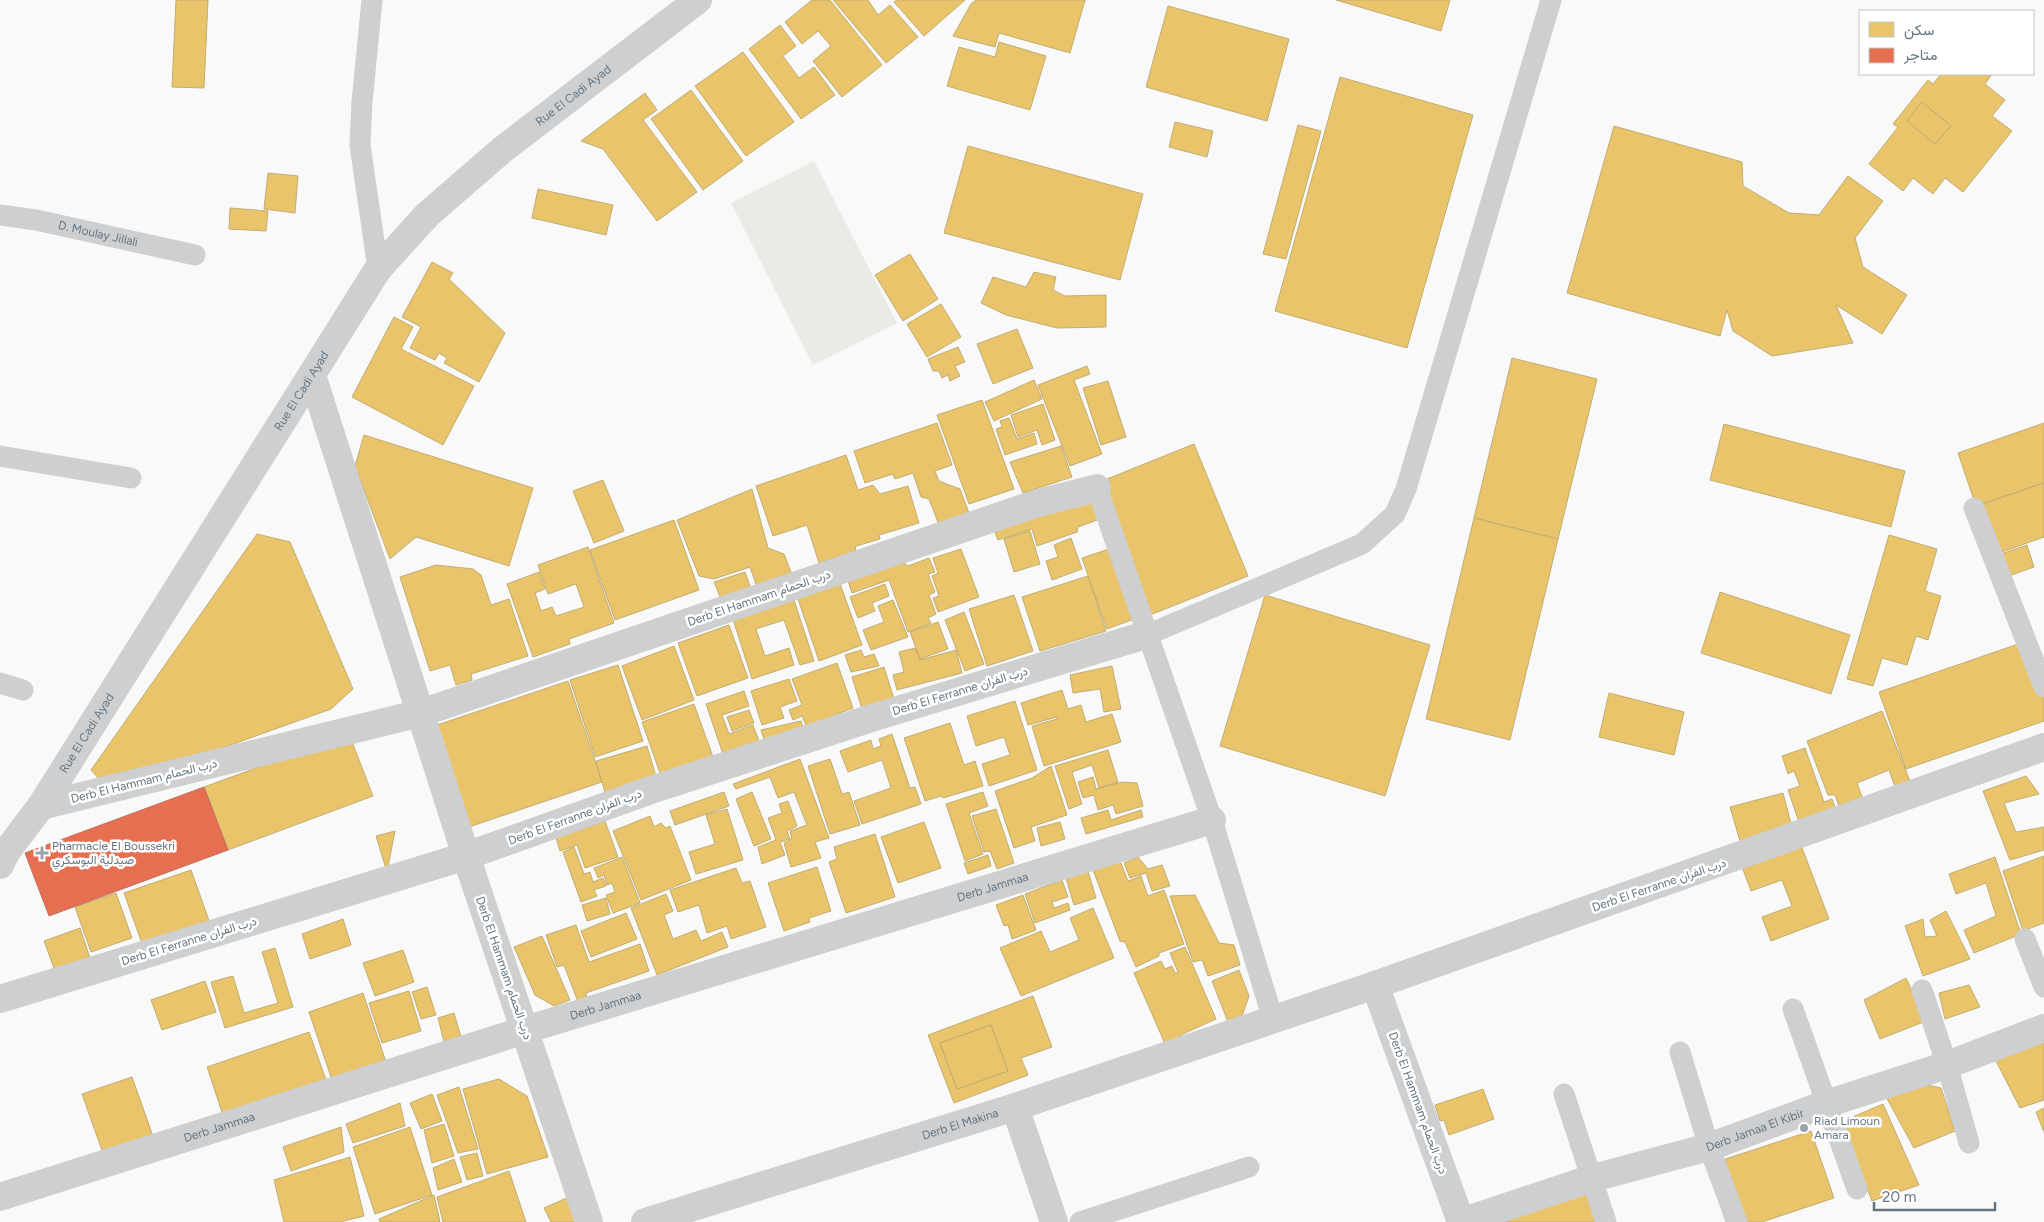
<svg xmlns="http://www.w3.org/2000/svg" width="2044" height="1222" font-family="Figtree,Vazirmatn,sans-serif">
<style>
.green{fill:#e8ebe6}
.homes{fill:#e9c46a;stroke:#c1ad72;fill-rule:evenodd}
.shops{fill:#e76f51;stroke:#c07160}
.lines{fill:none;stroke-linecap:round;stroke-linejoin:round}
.lane{stroke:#cecfd0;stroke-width:21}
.street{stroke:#cecfd0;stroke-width:28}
.poi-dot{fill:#99a4ac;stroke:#fff;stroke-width:2}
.labels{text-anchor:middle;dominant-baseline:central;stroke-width:5;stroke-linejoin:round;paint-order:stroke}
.street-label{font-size:12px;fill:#657683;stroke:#fff}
.poi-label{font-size:12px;fill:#657683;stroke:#fff;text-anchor:start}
</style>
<rect width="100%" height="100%" fill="#f9f9f9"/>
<!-- green -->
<path class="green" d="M814 161 897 323 813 365 731 203Z"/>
<!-- homes -->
<g class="homes">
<path d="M176 0H208L204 88 172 87Z"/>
<path d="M812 0H830L882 65 842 97 813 61 831 46 818 31 802 44 785 22Z"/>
<path d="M833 0H868L878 15 890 5 918 37 886 63Z"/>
<path d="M897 0H965L924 36 894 2Z"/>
<path d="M976 0H1085L1070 53 999 33 995 47 953 36 971 4Z"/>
<path d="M1336 0H1450L1441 31Z"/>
<path d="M1168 6 1289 39 1267 121 1146 87Z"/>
<path d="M780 25 796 46 783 56 799 78 814 67 835 95 801 119 749 49Z"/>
<path d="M999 42 1046 56 1030 110 947 86 959 47 995 57Z"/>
<path d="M743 52 794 122 746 156 695 86Z"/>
<path d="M1941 74H1992L1985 84 2005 100 1992 116 2012 131 1963 192 1945 178 1933 194 1913 178 1903 191 1869 164 1898 127 1893 124 1928 80 1933 84ZM1922 102 1951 126 1935 144 1907 121Z"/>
<path d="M1340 77 1473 115 1407 348 1275 311Z"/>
<path d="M691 90 743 161 703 190 651 119Z"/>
<path d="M645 93 657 110 643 120 697 192 657 221 603 149 581 141Z"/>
<path d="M1922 102 1951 126 1935 144 1907 121Z"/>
<path d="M1175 122 1213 131 1207 157 1169 147Z"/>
<path d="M1298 125 1321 131 1286 259 1263 254Z"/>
<path d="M1614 126 1742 162 1743 186 1789 213 1819 215 1848 176 1883 201 1855 238 1863 267 1907 295 1882 334 1836 305 1853 343 1772 356 1733 331 1727 310 1720 336 1567 293Z"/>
<path d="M968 146 1143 194 1120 280 944 233Z"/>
<path d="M268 173 298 176 295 213 264 209Z"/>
<path d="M538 189 613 205 606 235 532 218Z"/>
<path d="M230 208 268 211 266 231 229 229Z"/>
<path d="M910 254 938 299 903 321 875 275Z"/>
<path d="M432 262 453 273 449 279 505 333 479 382 444 363 447 358 439 353 435 360 410 348 421 327 402 317Z"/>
<path d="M1034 272 1056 277 1053 290 1065 296 1106 295V327L1057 328 1006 315 981 303 993 277 1026 287Z"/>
<path d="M941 304 961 337 927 357 907 324Z"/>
<path d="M394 317 413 327 401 349 474 386 443 445 352 397Z"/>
<path d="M1017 329 1033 368 993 384 977 344Z"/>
<path d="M958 347 965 362 955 366 960 376 950 381 948 375 942 378 939 371H933L928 359Z"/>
<path d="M1512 358 1597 379 1558 539 1474 518Z"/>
<path d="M1087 366 1090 374 1074 380 1102 454 1070 466 1038 385Z"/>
<path d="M1034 380 1042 399 994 421 985 402Z"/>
<path d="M1108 381 1126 437 1101 445 1083 388Z"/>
<path d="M982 400 1014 489 969 504 937 415Z"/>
<path d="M1043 404 1055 440 1042 445 1037 430 1018 437 1011 415Z"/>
<path d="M1009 418 1017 439 1034 433 1037 444 1005 455 996 429 1002 427 1000 421Z"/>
<path d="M937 423 952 465 935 471 939 481 960 489 969 513 939 525 929 499 921 497 913 473 895 479 893 474 865 483 854 451Z"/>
<path d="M2044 423V483L1976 506 1958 453Z"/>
<path d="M1724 424 1905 471 1891 527 1710 480Z"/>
<path d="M364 435 533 488 509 566 416 537 390 559 355 466Z"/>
<path d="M1194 444 1248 576 1150 615 1097 483Z"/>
<path d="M1061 446 1072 477 1023 493 1010 462Z"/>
<path d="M846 455 858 490 873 485 880 494 908 486 919 523 879 535 880 539 856 546 855 551 819 563 807 525 773 536 756 486Z"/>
<path d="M603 480 624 531 594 543 573 491Z"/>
<path d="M2044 483V537L1993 555 1976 506Z"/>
<path d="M752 489 768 548 784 554 792 575 757 587 750 567 714 579 699 576 677 520Z"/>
<path d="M1091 496 1100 519 1078 527 1077 532 1037 546 1032 529 998 540 993 527Z"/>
<path d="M1474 518 1558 539 1510 740 1426 719Z"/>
<path d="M674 520 699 590 615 620 590 550Z"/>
<path d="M1030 531 1040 564 1014 572 1004 539Z"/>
<path d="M257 534 290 542 353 689 331 709 108 789 91 770Z"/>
<path d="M1889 535 1937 549 1925 591 1941 596 1928 640 1916 636 1907 665 1882 658 1873 686 1847 679Z"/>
<path d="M1071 538 1082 569 1052 580 1046 561 1058 557 1054 545Z"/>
<path d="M2027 545 2034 567 2003 578 1995 556Z"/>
<path d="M588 547 614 623 569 639 570 644 533 657 507 584 539 572 545 589 535 593 541 611 552 607 556 616 584 607 576 584 548 594 538 565Z"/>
<path d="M1112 548 1137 618 1107 629 1082 558Z"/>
<path d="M961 549 979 597 938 612 933 598 939 596 932 576 938 573 933 558Z"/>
<path d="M929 558 935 572 928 574 935 592 929 595 936 614 928 618 931 623 908 632 889 580 852 593 847 578 898 559 908 566Z"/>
<path d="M436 565 473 569 481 575 491 605 509 599 528 656 471 674 472 680 456 685 450 665 430 671 400 577Z"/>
<path d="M745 572 751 589 721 599 714 582Z"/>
<path d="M1088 576 1106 631 1040 651 1022 597Z"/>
<path d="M839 581 862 645 819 661 797 596Z"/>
<path d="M885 584 889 596 872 603 875 611 858 618 850 597Z"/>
<path d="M1720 592 1850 635 1831 694 1701 653Z"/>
<path d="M792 594 814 661 800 665 784 620 756 629 765 656 789 648 794 665 752 679 731 613Z"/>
<path d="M1014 595 1033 651 987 666 969 609Z"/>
<path d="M1265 595 1430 645 1385 796 1220 746Z"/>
<path d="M893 600 908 637 871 650 863 630 884 622 878 606Z"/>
<path d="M964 612 984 664 965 671 945 620Z"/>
<path d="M938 622 948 649 920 659 910 632Z"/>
<path d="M729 625 748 678 697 696 678 643Z"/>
<path d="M2024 642 2044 698V721L1906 769 1879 692Z"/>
<path d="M674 646 694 700 642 720 622 666Z"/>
<path d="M915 648 920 660 956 650 962 673 897 690 893 675 904 672 899 652Z"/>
<path d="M861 650 864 657 874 654 879 666 851 672 845 655Z"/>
<path d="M837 663 853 708 835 715 837 720 808 730 802 716 793 720 789 710 802 705 792 679Z"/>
<path d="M618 665 643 741 595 757 570 680Z"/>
<path d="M1112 666 1121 709 1104 712 1100 689 1073 693 1070 675Z"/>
<path d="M884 667 895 702 863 712 852 677Z"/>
<path d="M789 679 797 701 780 707 784 718 762 725 751 691Z"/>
<path d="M568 681 602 782 466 828 431 727Z"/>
<path d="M1062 690 1068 709 1081 705 1086 722 1112 714 1121 742 1044 766 1032 726 1057 719V717L1028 725 1021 703Z"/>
<path d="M744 691 749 706 722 715 729 734 753 725 759 741 723 754 706 704Z"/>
<path d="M1609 693 1684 712 1674 755 1599 737Z"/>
<path d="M1015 701 1037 770 989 786 982 764 1010 755 1004 737 976 746 967 716Z"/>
<path d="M694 704 713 757 661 776 642 722Z"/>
<path d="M749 710 754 723 732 731 727 717Z"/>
<path d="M1882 711 1912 786 1897 792 1889 770 1857 783 1865 805 1842 814 1835 795H1828L1807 741Z"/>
<path d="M801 721 803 728 764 740 761 730Z"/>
<path d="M950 723 964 765 975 761 983 786 943 798 941 796 925 801 904 738Z"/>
<path d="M349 734 373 796 228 850 204 787Z"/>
<path d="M892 734 910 788 915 787 921 804 862 824 854 801 891 788 882 760 848 772 840 751 871 740 873 749 881 746 879 739Z"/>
<path d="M647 746 657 780 606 796 596 761Z"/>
<path d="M1805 748 1824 802 1832 799 1838 815 1801 828 1788 790 1800 786 1794 771 1788 774 1782 756Z"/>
<path d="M1108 750 1118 782 1099 788 1092 765 1072 772 1082 804 1069 809 1055 766Z"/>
<path d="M800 759 829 838 815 842 821 858 791 867 784 843 792 839 790 831 807 825 794 792 778 798 770 777 736 789 733 784Z"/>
<path d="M830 759 842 794 849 792 860 825 830 834 808 766Z"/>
<path d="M1051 766 1067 815 1031 827 1035 841 1014 848 995 791 1032 778Z"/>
<path d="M2026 776 2039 794 2004 803 2016 832 2044 827V850L2010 860 1983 791Z"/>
<path d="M1093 777 1096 789 1122 782 1137 783 1143 806 1116 814 1113 805 1098 810 1094 795 1083 798 1078 782Z"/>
<path d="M724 792 729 806 675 825 670 811Z"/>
<path d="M752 792 771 839 754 846 736 799Z"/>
<path d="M983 792 988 806 969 813 983 854 965 861 946 804Z"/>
<path d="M1783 793 1792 827 1740 841 1730 807Z"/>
<path d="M788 801 797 826 787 831 790 839 780 842 785 855 762 864 758 847 776 840 768 818 782 813 779 804Z"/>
<path d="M727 809 743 860 696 874 689 852 715 844 706 815Z"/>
<path d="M996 809 1014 863 997 869 990 851 984 852 972 816Z"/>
<path d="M1108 810 1111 820 1141 810 1143 817 1086 834 1081 818Z"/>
<path d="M650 816 654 827 661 823 666 828 670 826 691 880 641 900 613 831Z"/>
<path d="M605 821 618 857 585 868 577 845 560 851 556 838Z"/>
<path d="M924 822 941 868 898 883 881 837Z"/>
<path d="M1060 822 1065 839 1041 846 1037 828Z"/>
<path d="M395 831 387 872 376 836Z"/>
<path d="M875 834 895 897 846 913 829 862 837 859 834 847Z"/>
<path d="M1801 845 1829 919 1771 941 1762 917 1792 906 1782 880 1751 891 1742 867Z"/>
<path d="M574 847 584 874 590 872 593 882 603 878 606 886 594 890 597 896 581 902 563 852Z"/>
<path d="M988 855 991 866 968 874 964 863Z"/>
<path d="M2044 856V923L2023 931 2003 871Z"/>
<path d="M622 857 640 903 613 913 606 895 615 892 612 883 607 885 604 875 598 878 594 868Z"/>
<path d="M1138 857 1148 869 1162 865 1170 886 1152 891 1146 873 1130 878 1124 863Z"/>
<path d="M1995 857 2021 934 1974 953 1964 930 1996 916 1986 883 1956 894 1949 874Z"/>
<path d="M1120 861 1128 881 1141 876 1148 896 1164 890 1184 944 1159 953V956L1136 967 1125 942 1120 941 1093 870Z"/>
<path d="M817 867 831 911 809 918 810 922 784 931 768 883Z"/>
<path d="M736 868 742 883 750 881 766 927 731 939 727 926 707 933 699 905 678 912 670 890Z"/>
<path d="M191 870 211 926 144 949 124 893Z"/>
<path d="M1088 871 1096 898 1074 905 1066 878Z"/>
<path d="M1062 880 1068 897 1052 902 1054 908 1068 903 1070 910 1035 923 1025 894Z"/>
<path d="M116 893 132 938 91 952 75 907Z"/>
<path d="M666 894 673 911 664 915 673 939 696 930 701 941 722 932 728 947 657 975 631 908Z"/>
<path d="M1023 895 1036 930 1012 939 1008 925 1004 926 996 905Z"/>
<path d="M1195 895 1219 943 1234 945 1240 965 1208 976 1202 960 1193 962 1170 896Z"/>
<path d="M606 898 610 914 587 921 582 905Z"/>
<path d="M1093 908 1114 958 1021 996 1000 948 1041 931 1050 952 1079 940 1070 918Z"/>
<path d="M1946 911 1970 959 1923 976 1905 926 1923 919 1925 937 1937 936 1930 920Z"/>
<path d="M626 913 637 939 591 957 581 931Z"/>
<path d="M343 919 351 945 310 959 302 934Z"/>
<path d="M576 925 589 962 640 944 649 971 586 993 587 998 578 1002 564 965 557 967 546 935Z"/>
<path d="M80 928 93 967 58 979 44 941Z"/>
<path d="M542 936 570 1000 554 1006 535 995 514 947Z"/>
<path d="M1185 947 1216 1019 1181 1035 1183 1039 1166 1046 1134 973 1161 961 1165 969 1172 966 1175 973 1178 972 1170 953Z"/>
<path d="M275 948 293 1007 225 1028 211 982 233 976 244 1013 278 1003 262 952Z"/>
<path d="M403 950 414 982 375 996 363 963Z"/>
<path d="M1239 970 1249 996 1242 1016 1228 1022 1212 981Z"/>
<path d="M1906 978 1926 1021 1880 1039 1864 1000Z"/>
<path d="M205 981 216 1012 162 1030 151 1000Z"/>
<path d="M1969 985 1980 1007 1945 1019 1939 993Z"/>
<path d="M427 987 436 1015 421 1019 412 992Z"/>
<path d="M409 991 421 1031 382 1043 369 1003Z"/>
<path d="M363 993 386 1062 332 1080 309 1012Z"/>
<path d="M1033 996 1052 1047 1021 1058 1028 1075 954 1103 928 1035ZM991 1025 1008 1071 957 1089 940 1043Z"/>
<path d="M454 1013 461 1037 444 1042 438 1018Z"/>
<path d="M991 1025 1008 1071 957 1089 940 1043Z"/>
<path d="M309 1032 326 1080 223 1115 207 1067Z"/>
<path d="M2044 1041V1100L2020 1108 1994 1057Z"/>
<path d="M132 1077 154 1139 104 1156 82 1094Z"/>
<path d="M499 1079 527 1096 548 1157 487 1174 463 1089Z"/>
<path d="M1918 1083 1941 1088 1955 1131 1914 1148 1885 1095Z"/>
<path d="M459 1087 478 1149 458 1153 437 1095Z"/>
<path d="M1483 1089 1494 1119 1449 1135 1444 1120 1440 1121 1435 1105Z"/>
<path d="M432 1094 442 1121 421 1129 410 1103Z"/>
<path d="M400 1103 405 1126 353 1143 346 1124Z"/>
<path d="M1883 1104 1919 1185 1872 1201 1843 1130 1848 1119Z"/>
<path d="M2044 1108V1132L2036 1112Z"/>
<path d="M444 1124 454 1156 432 1163 424 1130Z"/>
<path d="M341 1127 344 1152 291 1171 283 1147Z"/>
<path d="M410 1127 432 1195 375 1214 353 1147Z"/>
<path d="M1811 1131 1834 1198 1762 1222H1726L1707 1165Z"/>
<path d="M477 1153 483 1176 467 1180 460 1157Z"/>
<path d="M350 1157 364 1216 340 1222H284L274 1180Z"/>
<path d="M454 1159 462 1182 438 1190 433 1168Z"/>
<path d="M509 1171 526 1222H443L437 1197Z"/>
<path d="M1600 1188 1612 1222H1492Z"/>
<path d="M434 1195 440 1222H380L379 1219Z"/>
<path d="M569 1197 576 1222H551L544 1208Z"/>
</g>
<!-- shops -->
<path class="shops" d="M204 787 228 850 49 916 25 853Z"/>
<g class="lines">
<!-- lane -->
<g class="lane">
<path d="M372 0 362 102 360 145 378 269"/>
<path id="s1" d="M0 215 36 220 195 255"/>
<path d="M0 456 131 478"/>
<path d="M1097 488 1212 820 1273 1019"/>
<path d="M1974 508 2044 687"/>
<path d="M1149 634 1362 544 1395 514 1406 489 1551 0"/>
<path d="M0 683 23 690"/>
<path d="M2025 939 2044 987"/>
<path d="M1922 990 1947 1065 1969 1143"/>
<path d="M1793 1009 1857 1189"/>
<path d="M1680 1052 1709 1147 1737 1222"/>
<path d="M1564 1094 1606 1222"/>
<path d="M1080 1222 1249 1167"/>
</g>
<!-- street -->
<g class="street">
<path d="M312 375 466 856 589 1222"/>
<path d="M41 806 421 713 1038 503 1097 488"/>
<path id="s2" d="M0 865 7 851 41 806 378 269 427 215 502 150 698 0"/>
<path d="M1375 985 1461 1222"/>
<path d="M0 999 466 856 651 790 878 716 1149 634"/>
<path d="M1015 1107 1054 1222"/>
<path id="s3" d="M0 1197 525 1030 1212 820"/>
<path id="s4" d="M645 1222 1015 1107 1375 985 2044 747"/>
<path id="s5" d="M1461 1222 1593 1178 1709 1147 1826 1104 1947 1065 2044 1028"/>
</g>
</g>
<!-- markers -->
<g class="poi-dot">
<path d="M39.5 845.5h5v5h5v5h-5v5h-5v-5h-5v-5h5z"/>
<circle cx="1804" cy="1128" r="5"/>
</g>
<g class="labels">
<!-- street labels -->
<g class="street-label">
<text stroke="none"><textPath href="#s2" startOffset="968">Rue El Cadi Ayad</textPath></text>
<text stroke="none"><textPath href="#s1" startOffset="100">D. Moulay Jillali</textPath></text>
<text stroke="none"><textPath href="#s2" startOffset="562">Rue El Cadi Ayad</textPath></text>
<text transform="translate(759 598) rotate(-19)">Derb El Hammam درب الحمام</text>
<text transform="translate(960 691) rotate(-17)">Derb El Ferranne درب الفران</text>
<text stroke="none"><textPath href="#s2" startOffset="158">Rue El Cadi Ayad</textPath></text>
<text transform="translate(144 781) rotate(-14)">Derb El Hammam درب الحمام</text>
<text transform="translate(575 817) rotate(-20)">Derb El Ferranne درب الفران</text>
<text transform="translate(1659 885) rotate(-19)">Derb El Ferranne درب الفران</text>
<text stroke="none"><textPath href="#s3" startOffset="1040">Derb Jammaa</textPath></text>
<text transform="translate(189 941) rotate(-17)">Derb El Ferranne درب الفران</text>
<text transform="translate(504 968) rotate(71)">Derb El Hammam درب الحمام</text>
<text stroke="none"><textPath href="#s3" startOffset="635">Derb Jammaa</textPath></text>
<text transform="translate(1418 1103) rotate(70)">Derb El Hammam درب الحمام</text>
<text stroke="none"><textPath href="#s4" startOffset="330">Derb El Makina</textPath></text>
<text stroke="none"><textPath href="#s3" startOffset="230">Derb Jammaa</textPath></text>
<text stroke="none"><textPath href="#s5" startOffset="308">Derb Jamaa El Kibir</textPath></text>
</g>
<!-- poi labels -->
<g class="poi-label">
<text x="52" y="846">Pharmacie El Boussekri<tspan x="52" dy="14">صيدلية البوسكري</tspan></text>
<text x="1814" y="1121">Riad Limoun<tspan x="1814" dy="14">Amara</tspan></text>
</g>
</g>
<!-- legend -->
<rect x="1859" y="10" width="175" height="65" fill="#ffffff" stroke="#c1c8cd"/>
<rect x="1869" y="22" width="25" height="15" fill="#e9c46a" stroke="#c1c8cd"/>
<text x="1904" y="35" font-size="15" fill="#657683">سكن</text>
<rect x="1869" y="48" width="25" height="15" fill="#e76f51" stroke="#c1c8cd"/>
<text x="1904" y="60" font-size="15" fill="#657683">متاجر</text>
<!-- scale -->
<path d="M1874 1202v8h121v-8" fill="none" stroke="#657683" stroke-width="2.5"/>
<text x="1882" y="1202" font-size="15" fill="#657683" stroke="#ffffff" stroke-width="4" paint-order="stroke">20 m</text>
</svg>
